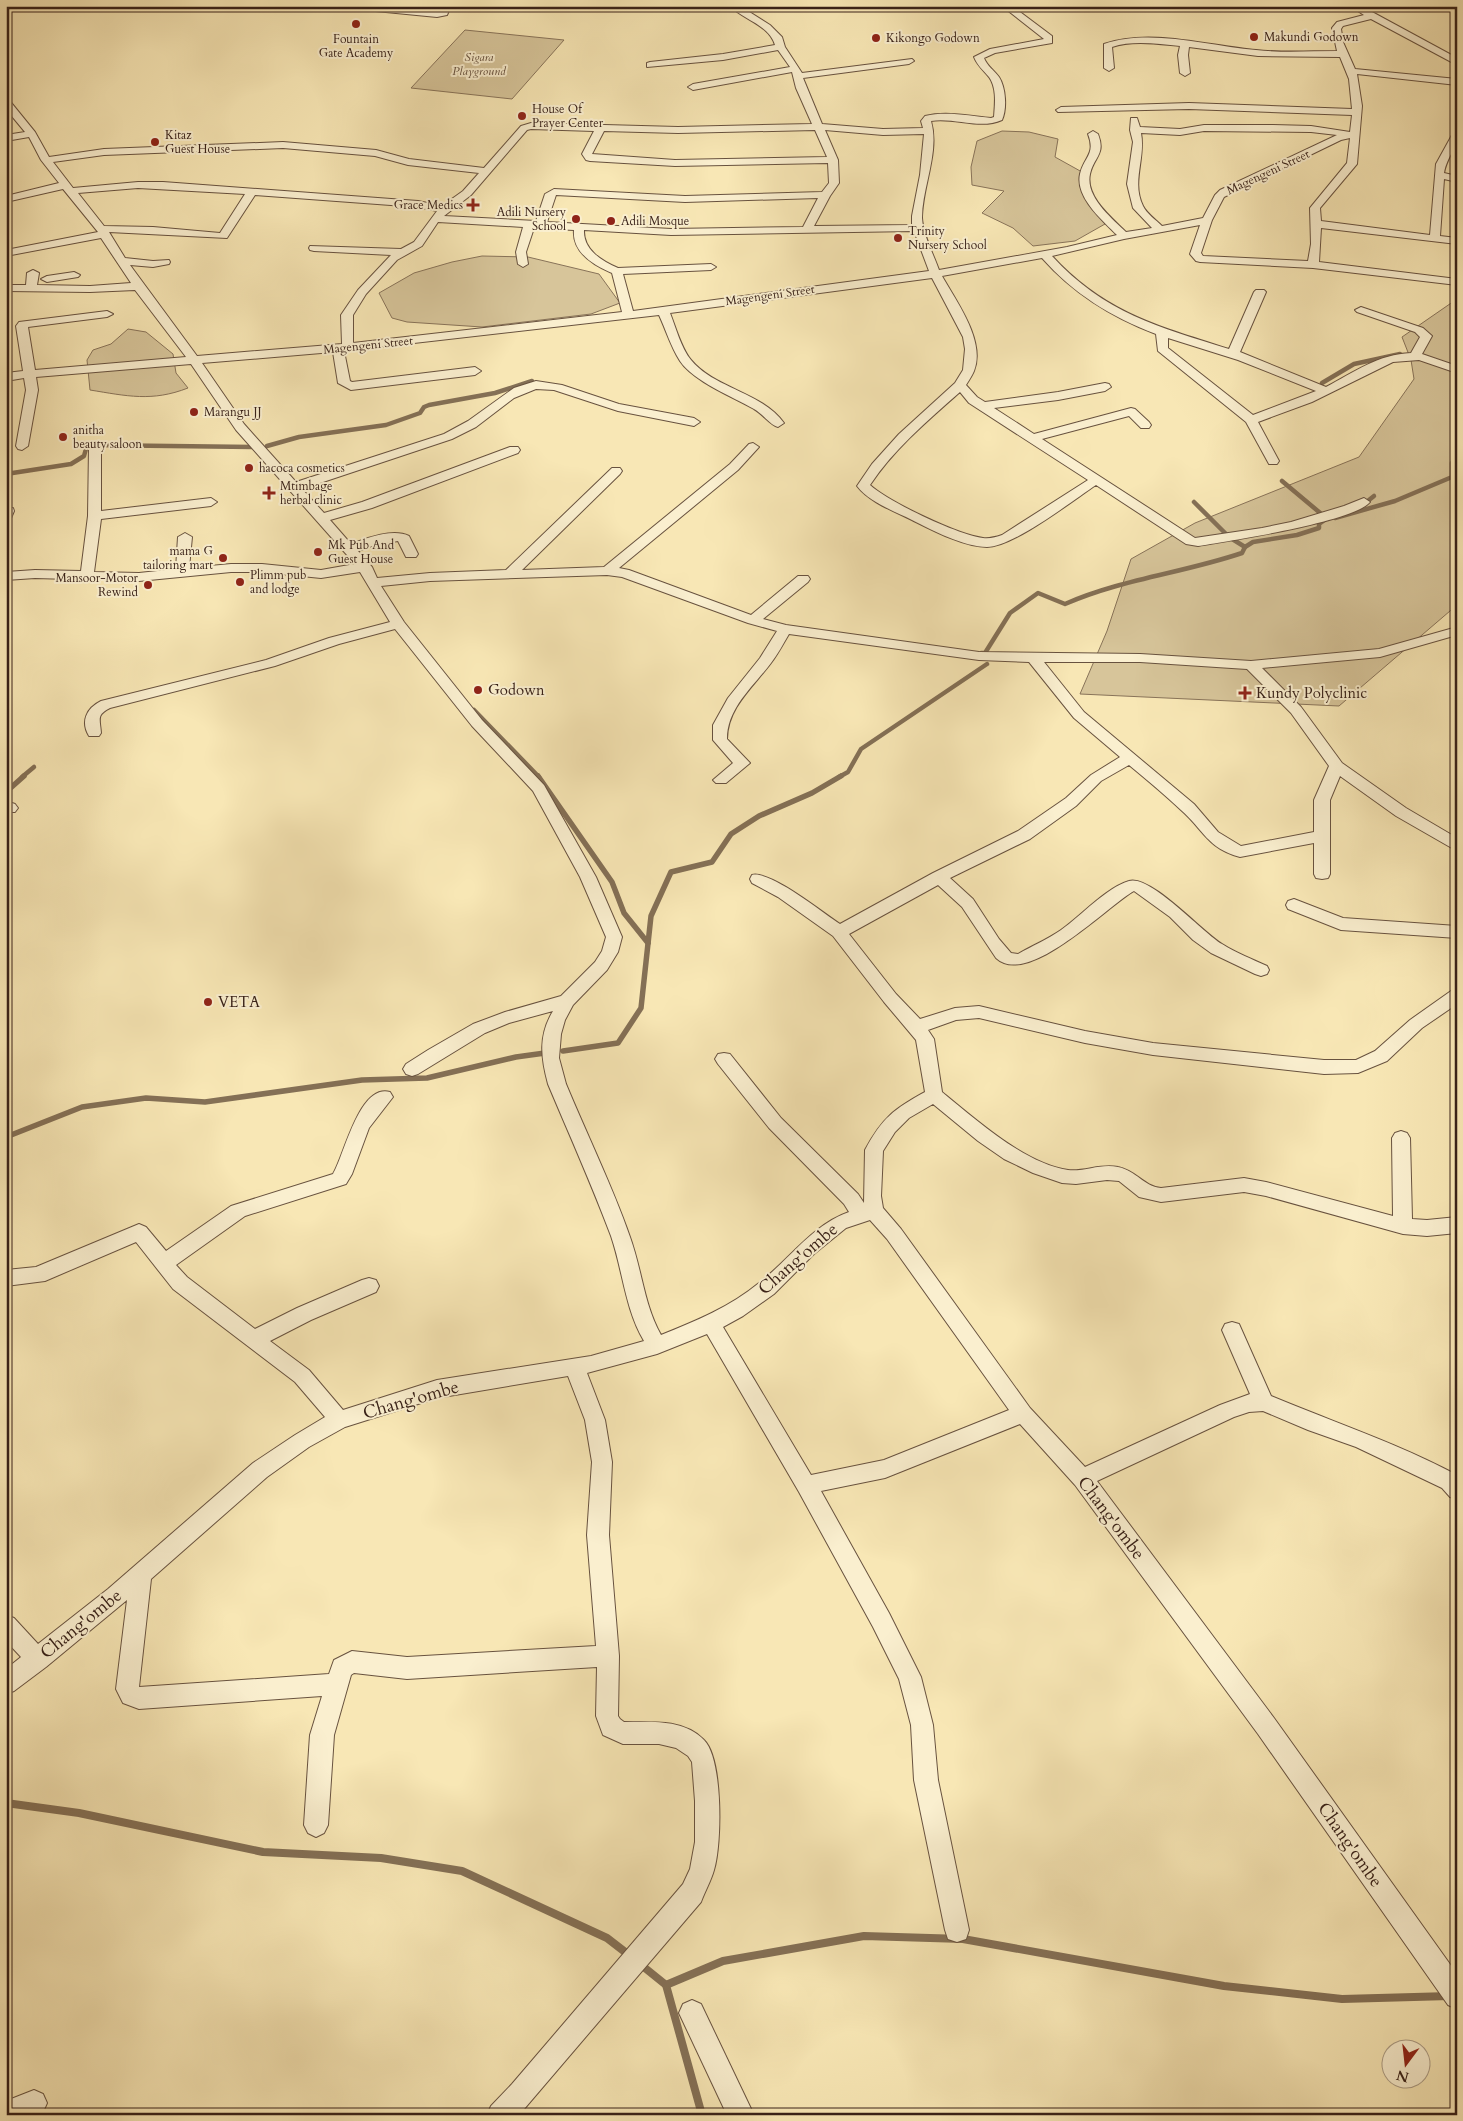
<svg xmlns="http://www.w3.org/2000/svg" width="1463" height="2121" font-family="Cardo,serif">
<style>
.green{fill:#d7c59a;stroke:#887359}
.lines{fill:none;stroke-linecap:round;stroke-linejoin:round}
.stream-far2{stroke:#847056;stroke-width:4.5}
.stream-far1{stroke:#847056;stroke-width:5.5}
.stream{stroke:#847056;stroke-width:8}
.minor-casing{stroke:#68523f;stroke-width:2}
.minor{fill:#faefcf;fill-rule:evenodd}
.poi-dot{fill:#8f2418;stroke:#faefcf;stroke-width:2}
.labels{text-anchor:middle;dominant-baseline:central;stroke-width:4;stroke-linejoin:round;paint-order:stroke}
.far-poi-label{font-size:12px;fill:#382118;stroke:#faefcf;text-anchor:start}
.far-park-label{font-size:12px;font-style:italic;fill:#604a38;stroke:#faefcf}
.far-street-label{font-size:12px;fill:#382118;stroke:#faefcf}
.poi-label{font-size:15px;fill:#382118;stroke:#faefcf;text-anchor:start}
.near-street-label{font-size:18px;fill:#382118;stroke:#faefcf}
</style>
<rect width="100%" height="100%" fill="#f8e7b5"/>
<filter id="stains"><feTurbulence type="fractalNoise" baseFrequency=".004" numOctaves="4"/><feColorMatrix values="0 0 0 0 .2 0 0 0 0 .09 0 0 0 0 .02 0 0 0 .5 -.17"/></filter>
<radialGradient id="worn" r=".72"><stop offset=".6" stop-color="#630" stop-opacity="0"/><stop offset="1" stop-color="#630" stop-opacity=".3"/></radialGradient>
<!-- green -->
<g class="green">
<path d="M465 30 564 40 512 99 411 88Z"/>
<path d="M1002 131 1029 132 1058 139 1055 157 1082 172 1105 224 1075 241 1033 246 1013 228 982 213 1004 191 972 185 971 167 977 141Z"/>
<path d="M482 256 528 257 599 274 620 303 591 314 482 327 407 322 392 318 379 293 414 273 452 262Z"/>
<path d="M1457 299V605L1339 706 1080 694 1107 631 1131 559 1195 523 1359 457 1414 379 1411 360 1402 337Z"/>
<path d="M128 329 146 332 173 354 176 373 188 388C152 402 127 396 90 390L87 360 93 350 111 344Z"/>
</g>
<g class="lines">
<!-- stream-far2 -->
<g class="stream-far2">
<path d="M1322 383 1354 364 1400 354"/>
<path d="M267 446 299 437 386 425 420 413 424 407 429 405 495 393 532 381"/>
<path d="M6 474 71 464 84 456 87 445 253 447"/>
<path d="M1282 481 1325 517"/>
<path d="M1194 502 1229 537 1245 547"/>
<path d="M1364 504 1374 496"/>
<path d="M1335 518 1395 501 1452 477V463L1457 455"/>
<path d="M981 653H985L1010 613 1038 593 1065 604C1122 579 1183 573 1242 553L1245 547 1253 542 1297 535 1319 528V524L1326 519"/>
<path d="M474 710 539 777"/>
<path d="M22 777 34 767"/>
<path d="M839 777 848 772 861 749 987 664"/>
</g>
<!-- stream-far1 -->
<g class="stream-far1">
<path d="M538 776 612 882 624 913 648 943"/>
<path d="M6 792 24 776"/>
<path d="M563 1051 618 1043 641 1008 651 916 671 872 712 862 731 834 759 816 812 793 841 776"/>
<path d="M6 1137 82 1107 146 1098 205 1102 362 1080 427 1078 516 1057 545 1053"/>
</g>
<!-- stream -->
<g class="stream">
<path d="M6 1803 79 1813 263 1852 381 1858 462 1871 607 1938 629 1955"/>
<path d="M640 1964 666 1985 702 2115"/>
<path d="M666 1985 723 1961 864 1936 963 1939 1224 1986 1342 1999 1450 1996"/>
</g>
<!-- minor casing -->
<g class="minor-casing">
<g id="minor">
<path d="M351 6H385L437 11H441L442 6H451L447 15 437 17 355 9Z"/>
<path d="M730 6H740L770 25 782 37 785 47 802 73 912 59 914 61 909 64 803 78 822 124 883 129 923 128 921 121 925 116C946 111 970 116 991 118L994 117C995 104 997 88 989 77 983 70 977 65 974 57L990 49 1044 39 1002 6H1012L1052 36V43L995 53 984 58C987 66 994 70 999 77 1006 88 1007 109 1002 120 980 130 954 117 931 121 940 152 922 187 922 218 923 235 933 253 939 270L1067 247 1117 235C1102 220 1075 197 1080 174 1084 156 1096 155 1088 134L1093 131 1098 134C1106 155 1094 156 1090 174 1085 197 1112 218 1126 232L1152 228 1133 208 1127 184 1133 142 1130 130 1131 118H1137L1140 127 1180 129 1204 125H1273L1311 126 1350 132 1352 115 1189 109 1058 112 1056 110 1061 107 1189 103 1352 109 1349 79 1340 57 1258 56 1189 47 1188 55 1190 73 1185 76 1180 73 1178 55 1180 46C1158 44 1133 40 1112 47L1114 68 1109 71 1104 68V44C1150 28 1209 46 1256 50 1283 53 1310 51 1337 51L1332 28 1337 22 1364 15 1350 6H1361L1457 58V65L1371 19 1343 26 1341 29 1343 42 1355 69 1457 79V85L1357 74 1362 106 1357 164 1320 208 1321 221 1430 235 1436 164 1452 135 1457 132C1457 150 1447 156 1444 173L1457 176V182L1444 179 1440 236 1457 238V244L1321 228 1319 262 1457 279V285L1313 268 1200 262 1196 261 1190 254 1200 225 1124 239 1052 256C1104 313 1159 327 1229 349L1254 292 1256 290H1264L1266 292 1240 352 1326 387C1354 372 1379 354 1411 353L1420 337 1415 332 1357 312 1355 310 1361 307 1423 328 1432 336 1422 354 1457 366V373L1419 360 1393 362 1312 402 1258 422 1279 461 1277 464H1269L1246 422 1158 351 1156 334C1111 317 1074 294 1042 258L942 276C956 301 986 341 974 371 972 376 969 380 966 385L977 397 985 402 1058 392 1105 383 1109 384 1111 387 1105 391 1058 400 994 408 1034 434 1131 408 1135 409 1149 422 1151 425 1149 428H1141L1129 416 1042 439 1195 538 1262 528 1291 522 1344 506 1364 498 1370 502C1354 522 1228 541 1198 546L1186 544 1096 485C1072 501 1013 547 987 547 964 547 932 530 912 520 894 511 869 502 857 486L872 464 899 434 955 383 963 370 965 349 963 337 932 278 670 313C676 328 681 348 691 360 715 389 762 392 784 423L778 427C770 425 762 413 754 409 733 397 693 381 680 361 671 347 666 330 659 315L344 351 350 381 352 382 475 367 481 371 475 375 351 390 338 383 333 352 202 363 244 424 296 482 444 434 468 421 514 388 536 381 562 385 619 404 694 418 700 422 694 426 618 411 554 390 536 389 514 398 476 427 452 439 302 489 324 513 362 502 510 447H518L520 450 518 453 372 508 330 520 351 544C367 538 393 528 409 536L418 554 416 557H406L398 541 375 545 358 551 372 567 377 578 430 573 506 570 612 468H620L622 471 620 474 522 570 604 567 730 464 749 444 753 443 759 447 738 470 619 568 629 570 751 615 798 576H808L810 579 808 582 763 619 786 625 979 652 1140 654 1251 661 1379 649 1457 627V635L1380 657 1262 668 1301 707 1342 763 1406 808 1457 838V851L1396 816 1340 776 1330 800V874L1328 878 1322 879 1316 878 1314 874V843L1240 857C1207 848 1204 830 1181 810 1164 794 1146 779 1129 765L1101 781 1076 806 1030 839 950 878 973 899 999 939 1011 953 1018 954C1032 946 1048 939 1061 930 1082 915 1106 888 1129 881 1150 874 1203 933 1222 944 1236 953 1252 959 1267 966L1269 970 1267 974 1261 976 1255 974 1211 953 1193 940 1170 917 1134 891C1106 907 1028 988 996 958L962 907 938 885 849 934 896 994 920 1019 955 1008 979 1006 1085 1031 1153 1043 1324 1060H1356L1375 1051 1410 1020 1451 991 1457 989V1004L1422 1028 1387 1061 1358 1073 1324 1074 1153 1055 1085 1043 979 1018 956 1020 928 1030 934 1039 942 1092C975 1119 1025 1164 1068 1170 1085 1172 1101 1163 1118 1167 1137 1171 1143 1186 1161 1188L1244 1178 1266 1182 1393 1216 1392 1138 1395 1133 1401 1131 1407 1133 1410 1138 1412 1219 1427 1220 1457 1217V1233L1427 1236 1403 1234 1266 1196 1244 1192 1161 1202 1139 1197 1119 1181 1107 1180 1076 1184 1062 1183 1033 1173 1004 1159 978 1141 933 1104 909 1118 895 1132 883 1151 881 1196 883 1208 901 1229 1030 1408 1085 1467 1220 1405 1250 1394 1222 1330 1225 1324 1232 1322 1239 1324 1271 1396C1333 1422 1397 1443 1457 1475V1499L1450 1497 1442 1488 1356 1447 1308 1430 1263 1411 1249 1412 1234 1417 1097 1481 1274 1718 1457 1974V2009L1448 2005 1258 1734 1075 1485 1020 1424 885 1478 821 1491 889 1613 921 1677 933 1725 938 1780 969 1930 966 1939 957 1942 948 1939 945 1930 914 1780 911 1725 899 1679 873 1627 799 1492 707 1334 657 1354 587 1373 605 1420 612 1462 609 1535 619 1656 618 1716 620 1719 624 1722C651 1722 684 1719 704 1740 723 1759 722 1844 714 1870 711 1881 705 1891 701 1902L519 2115H487L491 2106 512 2084 683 1884 690 1869 695 1842V1801L692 1762 688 1756 676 1748 659 1744H623L603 1735 596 1716 597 1667 407 1679 354 1673 351 1675 334 1735 328 1825 324 1833 316 1837 308 1833 304 1825 310 1735 322 1696 139 1709 123 1703 116 1689 127 1600 46 1667 14 1691 6 1694V1669L21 1657 6 1641V1615L14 1618 38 1644 108 1589 253 1463 295 1435 325 1417 295 1382 173 1289 136 1242 45 1281 6 1286V1270L36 1267 139 1224 146 1227 166 1251 231 1206 333 1174C344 1157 359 1083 390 1092L393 1097 369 1128 352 1174 346 1184 245 1216 176 1265 187 1277 255 1329 297 1308 362 1280 369 1278 376 1280 379 1286 376 1292 311 1320 270 1341 309 1370 343 1410 437 1380 591 1356 644 1341C625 1309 623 1271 611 1236 592 1185 569 1134 548 1084 541 1058 538 1036 553 1011L509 1023 485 1033 418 1074 412 1076 406 1074 403 1069 406 1064 428 1050 473 1024 505 1012 561 996 595 962 602 951 606 937 580 877 533 791 472 726 395 629 339 644 275 666 110 708C96 715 100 719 101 733L99 736H89C80 721 87 708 101 701L266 660 329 638 390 622 360 572 321 578 262 572H231L139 581 35 578 6 580V572L35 570 81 571 88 516 89 447 95 443 101 447V511L211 498 217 502 211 506 101 519 94 572 139 573 176 569 178 537 185 533 192 537 189 568 231 564H262L321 570 355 564 236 430 191 364 36 377 38 390 28 446 22 450 18 449 16 446 26 390 24 378 6 381V373L23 371 16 326 19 322 107 311 113 314 107 317 28 327 35 370 186 357 135 290 90 292 6 291V285H26L27 273 33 270 39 273 37 285 90 286 131 283 101 238 6 256V250L98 232 63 189 6 202V196L59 183 41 160 29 137 6 141V135L25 132 6 109V99L9 100 35 132 49 157 104 149 283 142 376 150 409 159 484 168 521 126 531 123 678 127 812 124 796 88 792 72 693 90 688 87 693 84 790 67 778 50 723 60 647 67V63L650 62 723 54 775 45C769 25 744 20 730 6ZM531 129 594 131 582 154 586 160 590 161 675 166 828 163 829 183 822 192 685 196 554 189 545 194 536 221 444 216 471 195 527 130ZM815 130 827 157 675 160 592 154 604 131 678 133ZM825 130 883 135 924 134 920 175 912 216V225L814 226 830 196 839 183 838 160ZM1204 131 1311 132 1337 135 1220 190 1215 195 1203 218 1162 226C1156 220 1146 213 1143 206 1131 182 1146 158 1141 133L1180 135ZM1350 138 1347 163 1310 208 1311 244 1308 261 1203 256 1201 253 1212 220 1224 197 1341 140ZM283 148 375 156 408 165 479 173 463 191 442 206 418 201 163 182H138L73 188 53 162 104 155ZM138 188 245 194 220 233 153 227 104 226 78 193ZM255 195 418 207 437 211 414 242 401 249 310 246 309 248 310 250 314 251 391 255 358 290 341 315 342 344 197 356 130 265 153 267 169 264 170 262 169 260 153 261 125 258 109 232 227 238ZM556 195 685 202 818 198 803 227 671 229 547 222ZM438 222 523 227 516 252 518 264 523 267 528 264 526 252 534 228 574 230C572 252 593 265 612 273L622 312 353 343V315L366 294 397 260 422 246ZM584 230 671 235 914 231 929 271 633 311 623 274 711 270 716 267 711 264 618 268C602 261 583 250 584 230ZM1168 338 1238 360 1316 391 1253 415 1168 348ZM960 392 969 403 1088 480 1002 535C996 537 990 539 983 538 958 535 889 502 870 485 894 449 927 421 960 392ZM607 575 622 577 748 623 777 631 760 658 728 698 713 725V740L733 763 713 780 716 783H726L750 763 727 739C727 708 753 687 771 663 778 654 783 644 789 634L979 660 1029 662 1074 718 1120 757 1091 775 1066 798 1018 831 933 873 840 924C823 913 770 870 752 875L750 879 752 883 778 897 833 936 884 1002 916 1040 925 1092C894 1109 882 1118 865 1150L864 1203 858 1194 781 1118 730 1054 724 1053 718 1054 715 1059 718 1064 769 1128 844 1204 849 1212C812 1225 790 1259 759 1283 730 1307 696 1321 661 1335 644 1305 642 1270 630 1237 612 1185 587 1135 566 1084L559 1058 561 1034 565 1020 573 1005 607 970 618 952 622 937 596 877 544 785 482 720 404 622 381 586 430 581ZM1044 662H1140L1247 669 1291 713 1329 766 1314 800V832L1241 846 1218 832 1194 804 1084 712ZM870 1220 887 1239 1009 1410 884 1460 811 1475 723 1327 743 1316 774 1294 814 1254 846 1228ZM568 1376 585 1420 592 1462 587 1535 596 1646 407 1657 352 1651 334 1660 329 1674 139 1687 151 1579 267 1477 309 1447 345 1427 437 1398Z"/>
<path d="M74 272 80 275 78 277 47 282 41 279 47 276Z"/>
<path d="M6 508H13L14 511 11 518 6 519Z"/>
<path d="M6 801 15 804 18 808 15 812H6Z"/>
<path d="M1294 899 1343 918 1457 926V938L1341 930 1288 909 1286 905 1288 901Z"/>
<path d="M692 2000 701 2004 754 2115H727L679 2013 683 2004Z"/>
<path d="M34 2090 43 2094 47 2103 43 2112 37 2115H6V2101Z"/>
</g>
</g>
<!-- minor -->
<use href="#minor" class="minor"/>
</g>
<!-- markers -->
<g class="poi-dot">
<circle cx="356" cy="24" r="5"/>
<circle cx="1254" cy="37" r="5"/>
<circle cx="876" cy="38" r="5"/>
<circle cx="522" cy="116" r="5"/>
<circle cx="155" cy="142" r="5"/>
<path d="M470.5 197.5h5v5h5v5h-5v5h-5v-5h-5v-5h5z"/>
<circle cx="576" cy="219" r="5"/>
<circle cx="611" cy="221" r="5"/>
<circle cx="898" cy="238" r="5"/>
<circle cx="194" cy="412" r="5"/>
<circle cx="63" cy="437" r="5"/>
<circle cx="249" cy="468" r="5"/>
<path d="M266.5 485.5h5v5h5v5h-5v5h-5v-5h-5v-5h5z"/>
<circle cx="318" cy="552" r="5"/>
<circle cx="223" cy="558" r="5"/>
<circle cx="240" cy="582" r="5"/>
<circle cx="148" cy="585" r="5"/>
<circle cx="478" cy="690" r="5"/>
<path d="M1242.5 685.5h5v5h5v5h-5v5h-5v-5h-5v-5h5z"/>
<circle cx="208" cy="1002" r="5"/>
</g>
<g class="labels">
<!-- far-poi labels -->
<g class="far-poi-label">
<text x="1264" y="37">Makundi Godown</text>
<text x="886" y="38">Kikongo Godown</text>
<text x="356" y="39" text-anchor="middle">Fountain<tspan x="356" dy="14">Gate Academy</tspan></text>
<text x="532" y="109">House Of<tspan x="532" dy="14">Prayer Center</tspan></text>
<text x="165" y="135">Kitaz<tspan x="165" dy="14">Guest House</tspan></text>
<text x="463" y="205" text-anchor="end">Grace Medics</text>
<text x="566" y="212" text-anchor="end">Adili Nursery<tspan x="566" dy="14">School</tspan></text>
<text x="621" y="221">Adili Mosque</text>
<text x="908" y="231">Trinity<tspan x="908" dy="14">Nursery School</tspan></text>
<text x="204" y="412">Marangu JJ</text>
<text x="73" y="430">anitha<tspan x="73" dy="14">beauty saloon</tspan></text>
<text x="259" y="468">hacoca cosmetics</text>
<text x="280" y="486">Mtimbage<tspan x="280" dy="14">herbal clinic</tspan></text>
<text x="328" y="545">Mk Pub And<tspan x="328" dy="14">Guest House</tspan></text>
<text x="213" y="551" text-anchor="end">mama G<tspan x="213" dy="14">tailoring mart</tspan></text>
<text x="250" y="575">Plimm pub<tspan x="250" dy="14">and lodge</tspan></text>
<text x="138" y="578" text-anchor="end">Mansoor-Motor<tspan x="138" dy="14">Rewind</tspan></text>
</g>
<!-- far-park labels -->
<g class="far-park-label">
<text x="479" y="57">Sigara<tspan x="479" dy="14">Playground</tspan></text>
</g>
<!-- far-street labels -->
<g class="far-street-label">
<text transform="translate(1268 172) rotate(-25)">Magengeni Street</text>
<text transform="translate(770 295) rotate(-8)">Magengeni Street</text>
<text transform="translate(368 345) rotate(-6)">Magengeni Street</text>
</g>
<!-- poi labels -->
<g class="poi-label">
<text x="488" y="690">Godown</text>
<text x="1256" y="693">Kundy Polyclinic</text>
<text x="218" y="1002">VETA</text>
</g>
<!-- near-street labels -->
<g class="near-street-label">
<text transform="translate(798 1259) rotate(-41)">Chang'ombe</text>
<text transform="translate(411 1400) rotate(-16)">Chang'ombe</text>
<text transform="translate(1111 1518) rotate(53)">Chang'ombe</text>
<text transform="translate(81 1624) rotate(-39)">Chang'ombe</text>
<text transform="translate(1350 1845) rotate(55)">Chang'ombe</text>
</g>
</g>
<!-- margin -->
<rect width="1463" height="2121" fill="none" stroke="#f8e7b5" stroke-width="25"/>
<rect x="8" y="8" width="1448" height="2106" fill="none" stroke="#382118" stroke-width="2.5"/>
<rect x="12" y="12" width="1438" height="2096" fill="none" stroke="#382118"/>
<!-- north arrow -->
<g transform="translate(1406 2064) rotate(195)"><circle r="24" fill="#faefcf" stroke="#ac9d86"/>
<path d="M0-4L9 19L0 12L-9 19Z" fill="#8f2418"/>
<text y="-8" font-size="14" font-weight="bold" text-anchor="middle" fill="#382118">N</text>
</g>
<rect width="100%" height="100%" filter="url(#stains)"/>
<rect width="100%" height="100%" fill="url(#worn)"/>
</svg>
